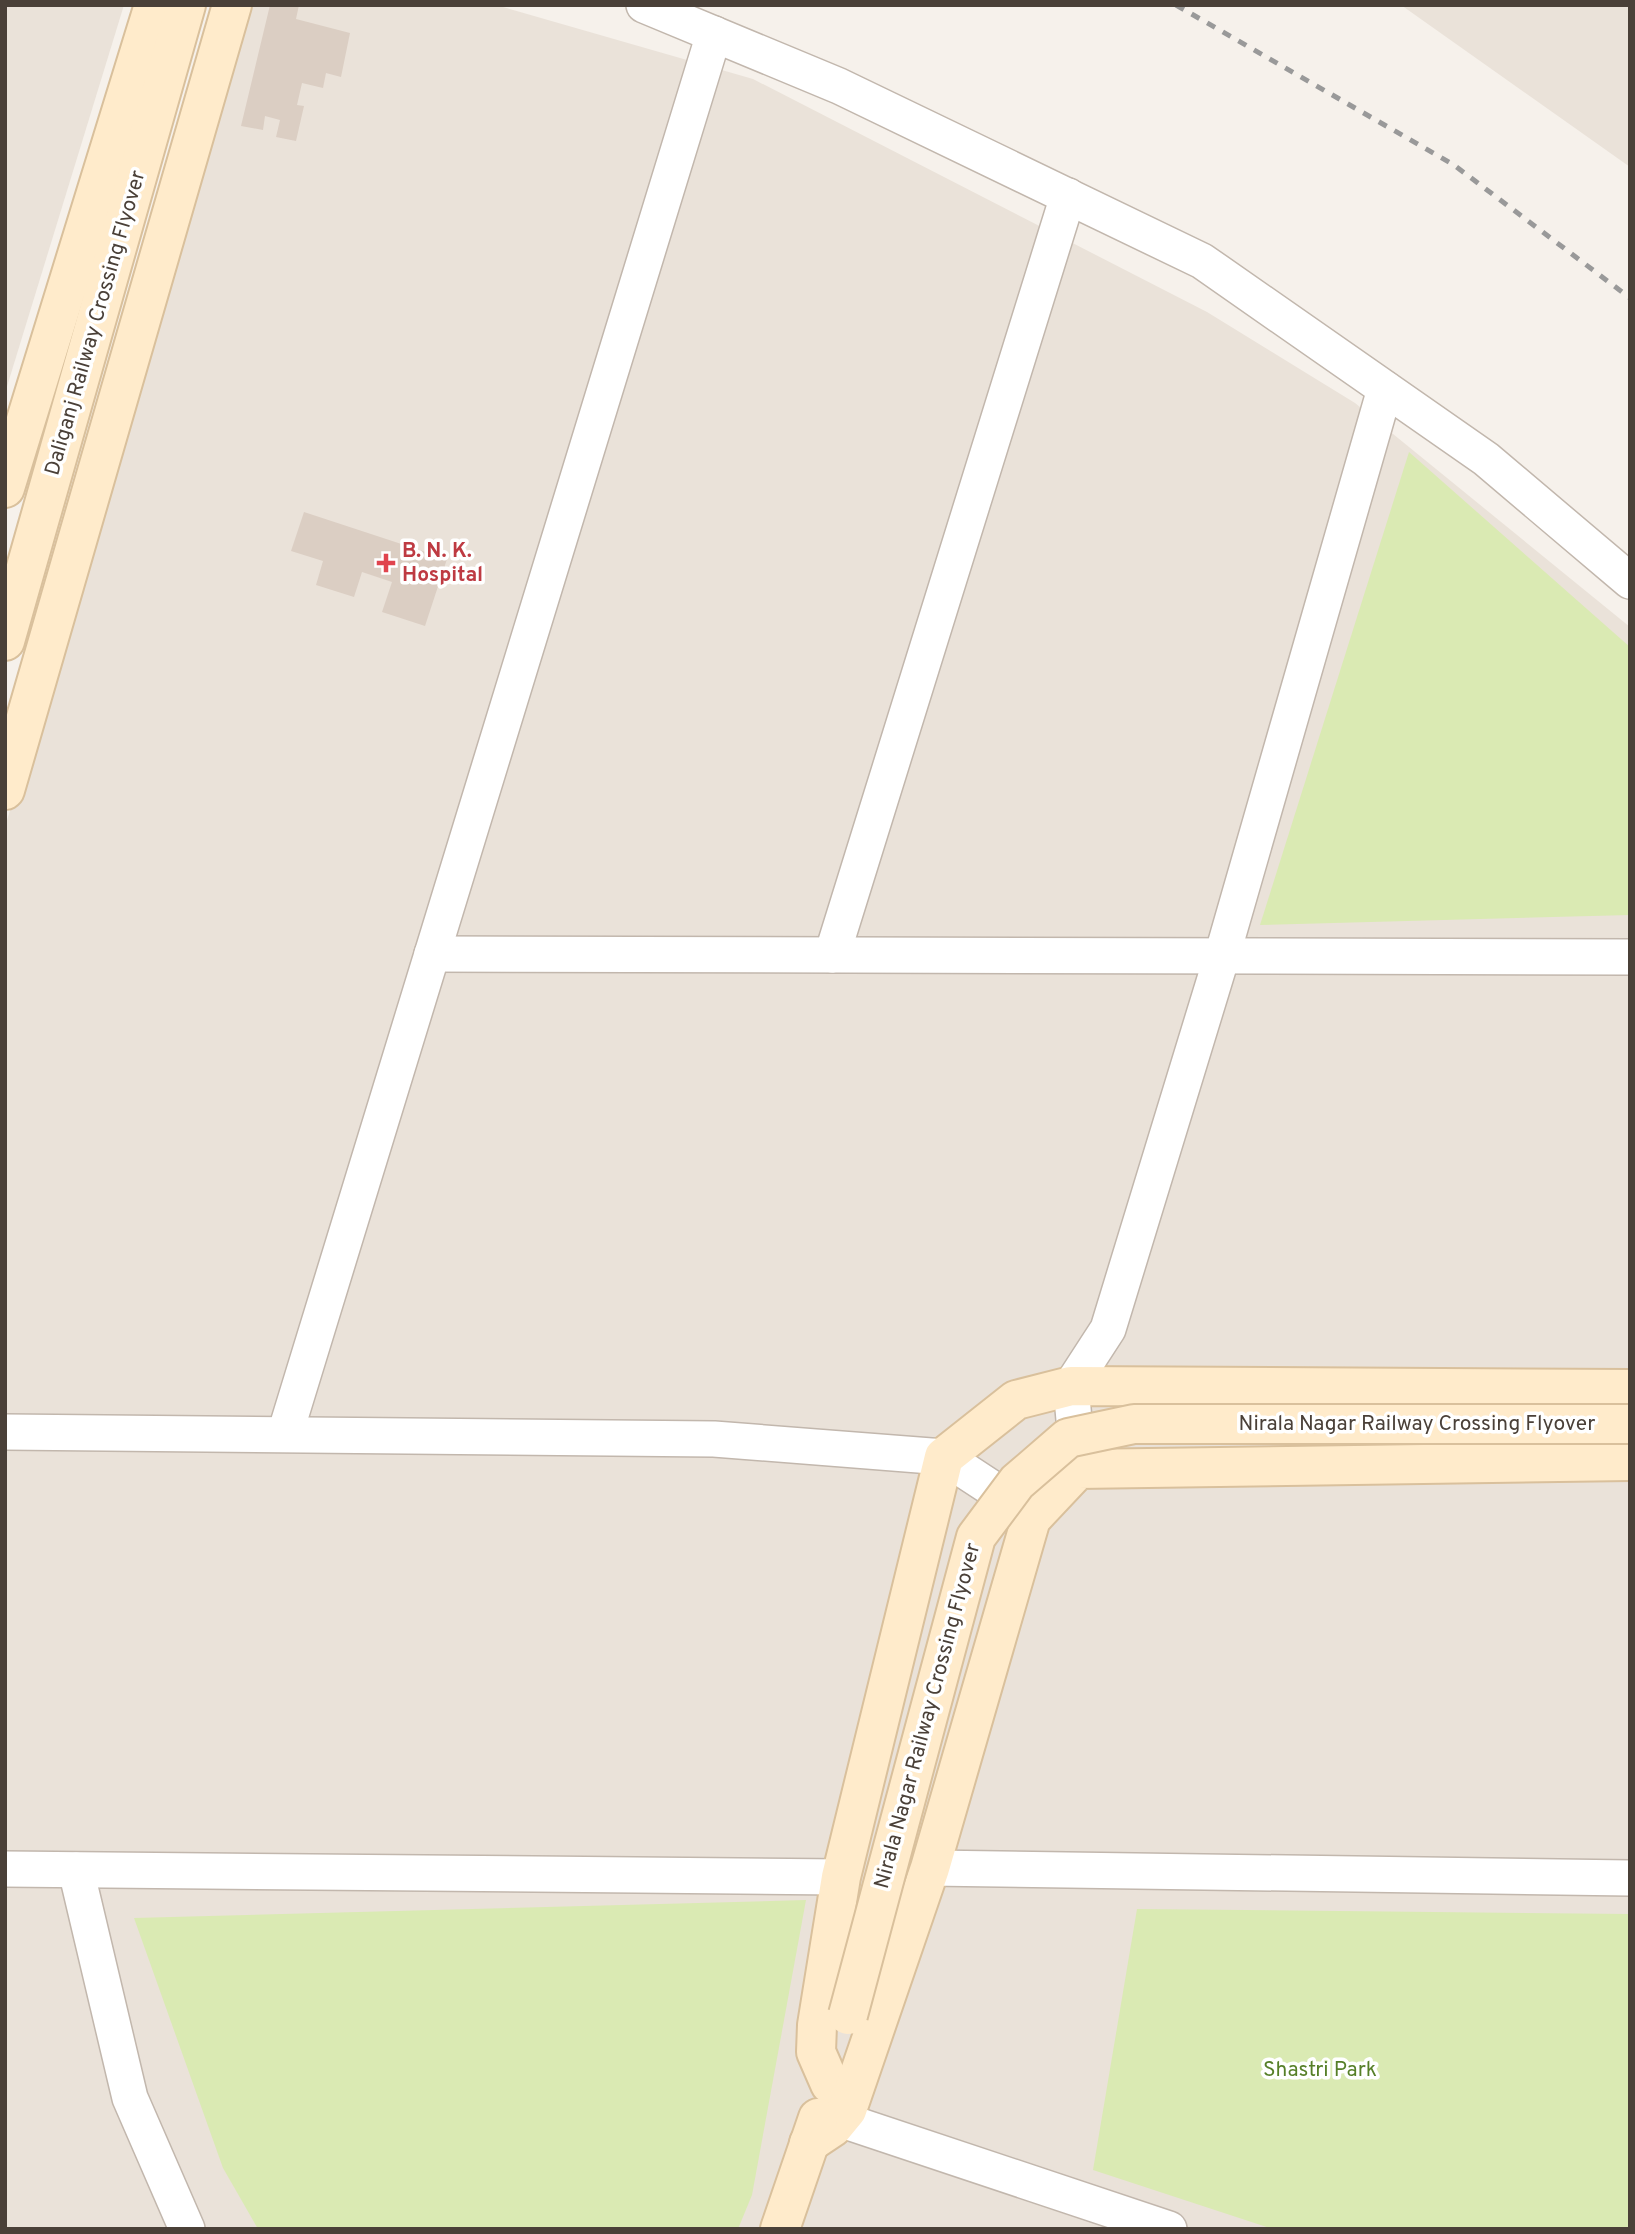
<svg xmlns="http://www.w3.org/2000/svg" width="1635" height="2234" font-family="Overpass,sans-serif">
<style>
.residential{fill:#eae2d9}
.green{fill:#daeab3}
.building{fill:#dbcec3}
.lines{fill:none;stroke-linecap:round;stroke-linejoin:round}
.street-casing{stroke:#c2b7ad;stroke-width:38}
.secondary-casing{stroke:#d9c09c;stroke-width:42}
.street{stroke:#fff;stroke-width:35}
.secondary{stroke:#ffebcb;stroke-width:38}
.rail{stroke:#999;stroke-width:5;stroke-dasharray:9 9;stroke-linecap:butt}
.secondary-bridge-casing{stroke:#d9c09c;stroke-width:42;stroke-linecap:butt}
.secondary-bridge{stroke:#ffebcb;stroke-width:38}
.health-dot{fill:#e0444e;stroke:#fff;stroke-width:2.5}
.labels{text-anchor:middle;dominant-baseline:central;stroke-width:7;stroke-linejoin:round;paint-order:stroke}
.street-label{font-size:21px;fill:#4a4038;stroke:#fff}
.health-label{font-size:21px;font-weight:bold;fill:#be3a42;stroke:#fff;text-anchor:start}
.park-label{font-size:21px;fill:#567f28;stroke:#fff}
</style>
<rect width="100%" height="100%" fill="#f6f1eb"/>
<!-- residential -->
<g class="residential">
<path d="M5 5H124L5 393Z"/>
<path d="M252 5H496L753 79 1207 312 1355 403 1630 627V2229H5V827Z"/>
<path d="M1401 5H1630V167Z"/>
</g>
<!-- green -->
<g class="green">
<path d="M1409 452 1630 647V915L1260 925Z"/>
<path d="M806 1900 752 2195 738 2229H258L223 2168 134 1918Z"/>
<path d="M1137 1909 1630 1914V2229H1273L1093 2170Z"/>
</g>
<!-- building -->
<g class="building">
<path d="M270 5H299L296 19 350 33 341 77 326 73 323 88 302 83 297 105 304 106 296 141 276 137 280 120 265 116 263 130 241 126Z"/>
<path d="M304 512 447 559 425 626 382 612 392 582 362 572 354 597 316 585 323 561 291 551Z"/>
</g>
<g class="lines">
<!-- street casing -->
<g class="street-casing">
<g id="street">
<path d="M644 5 839 86 1202 261 1486 459 1630 581"/>
<path d="M432 954 1630 957"/>
<path d="M832 955 1068 196"/>
<path d="M5 1432 714 1439 944 1457 1028 1512"/>
<path d="M285 1434 714 34"/>
<path d="M1078 1465 1071 1386 1108 1329 1222 956 1385 389"/>
<path d="M930 1868 1630 1878"/>
<path d="M5 1869 841 1877"/>
<path d="M76 1870 130 2098 187 2229"/>
<path d="M839 2119 1169 2229"/>
</g>
</g>
<!-- secondary casing -->
<g class="secondary-casing">
<g id="secondary">
<path d="M5 488 154 5"/>
<path d="M5 641 186 5"/>
<path d="M5 790 232 5"/>
<path d="M830 2084 816 2052 817 2025 841 1877 944 1457 1016 1400 1071 1386 1630 1389"/>
<path d="M809 2143 833 2127 847 2110 930 1868 1031 1519 1078 1469 1630 1461"/>
<path d="M780 2229 818 2118"/>
</g>
</g>
<!-- street -->
<use href="#street" class="street"/>
<!-- secondary -->
<use href="#secondary" class="secondary"/>
<!-- rail -->
<path class="rail" d="M1176 5 1454 165 1630 298"/>
<!-- secondary-bridge casing -->
<g class="secondary-bridge-casing">
<path id="secondary-bridge" d="M848 2015 976 1537 1017 1482 1068 1438 1134 1424H1630"/>
</g>
<!-- secondary-bridge -->
<use href="#secondary-bridge" class="secondary-bridge"/>
</g>
<!-- markers -->
<path class="health-dot" d="M382.5 552.5h7v7h7v7h-7v7h-7v-7h-7v-7h7z"/>
<g class="labels">
<!-- street labels -->
<g class="street-label">
<text transform="translate(96 323) rotate(-74)">Daliganj Railway Crossing Flyover</text>
<text x="1417" y="1424">Nirala Nagar Railway Crossing Flyover</text>
<text transform="translate(928 1716) rotate(-75)">Nirala Nagar Railway Crossing Flyover</text>
</g>
<!-- health labels -->
<g class="health-label">
<text x="402" y="551">B. N. K.<tspan x="402" dy="24">Hospital</tspan></text>
</g>
<!-- park labels -->
<g class="park-label">
<text x="1320" y="2070">Shastri Park</text>
</g>
</g>
<!-- border -->
<rect width="1635" height="2234" fill="none" stroke="#4a4038" stroke-width="14"/>
</svg>
